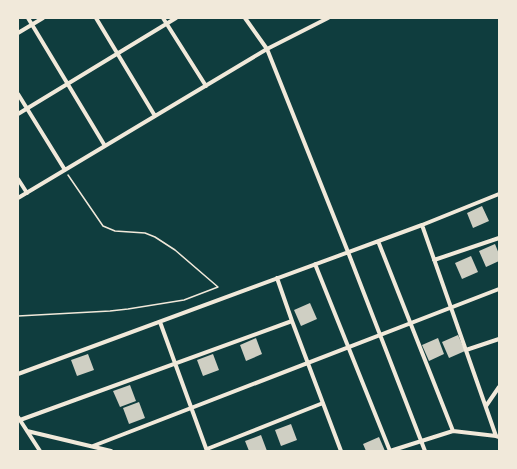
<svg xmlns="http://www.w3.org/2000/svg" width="517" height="469" font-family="'Asap Condensed',sans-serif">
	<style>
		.building { fill: #cfcfc3 }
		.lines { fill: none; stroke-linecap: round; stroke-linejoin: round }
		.path { stroke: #f1e9da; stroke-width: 1.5 }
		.minor { stroke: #f1e9da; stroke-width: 4 }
	</style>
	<rect width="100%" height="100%" fill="#0f3d3e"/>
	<path class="building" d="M482,206l7,15 -16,7 -6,-15z
		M495,244l4,10v7l-13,6 -7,-16z
		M471,256l7,16 -16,7 -7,-16z
		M310,303l7,16 -16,7 -7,-16z
		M458,335l7,16 -16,7 -7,-16z
		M256,338l6,16 -16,7 -6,-16z
		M438,338l6,16 -15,7 -7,-16z
		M88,354l6,16 -17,6 -6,-16z
		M213,354l6,16 -16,6 -6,-16z
		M130,385l6,16 -16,6 -7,-16z
		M139,402l6,16 -16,6 -6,-16z
		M291,424l6,16 -16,6 -6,-16z
		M261,435l6,16h-18l-4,-10z
		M379,437l6,14h-19l-3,-7z"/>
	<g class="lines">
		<path class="path" d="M18,316l92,-5 18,-2 56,-9 34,-13 -43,-37 -20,-13 -10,-4 -30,-2 -12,-5 -35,-51"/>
		<path class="minor" d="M28,18l77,128
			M96,18l59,98
			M163,18l43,68
			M245,18l22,31 81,203 77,199
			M18,33l25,-15
			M18,94l47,76
			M18,114l158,-96
			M18,179l9,14
			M18,198l249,-149 61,-31
			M422,225l74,211
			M378,241l75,190
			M434,260l65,-22
			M315,264l75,187
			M277,278l15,43
			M160,322l47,129
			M466,350l33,-11
			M18,374l404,-149 77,-31
			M486,406l13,-19
			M18,417l22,34
			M20,420l272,-99 49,130
			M27,431l84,20
			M93,446l406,-157
			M207,449l116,-46
			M390,451l63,-20 43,5 3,1"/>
	</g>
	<rect width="517" height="469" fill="none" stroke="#f1e9da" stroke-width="38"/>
</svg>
